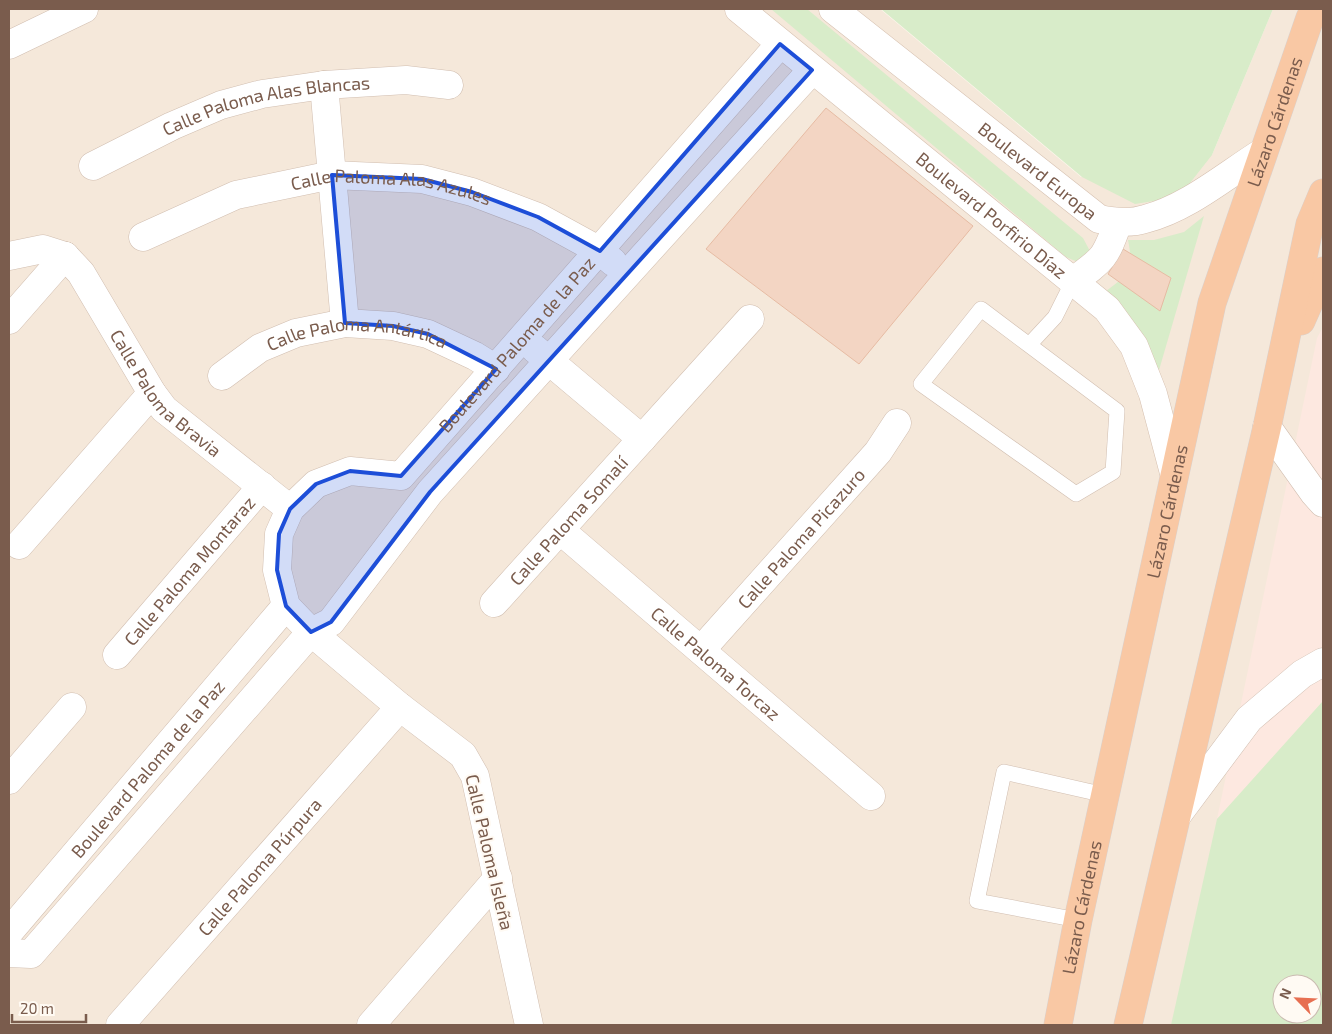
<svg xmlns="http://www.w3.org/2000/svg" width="1332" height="1034" font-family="'Exo 2',sans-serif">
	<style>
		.residential { fill: #f5e8da; fill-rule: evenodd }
		.commercial { fill: #fde8e0 }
		.green { fill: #d8ecc9; fill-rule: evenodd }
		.building { fill: #f3d5c3; stroke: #e6bba3 }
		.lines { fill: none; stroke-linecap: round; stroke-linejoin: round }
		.service-casing { stroke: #d1beb0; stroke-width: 16 }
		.minor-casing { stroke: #d1beb0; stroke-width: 29 }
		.tertiary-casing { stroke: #d1beb0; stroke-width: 29 }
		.secondary-casing { stroke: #d6c0b0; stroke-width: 29 }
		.trunk-casing { stroke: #dad1cd; stroke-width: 29 }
		.service { stroke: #fff; stroke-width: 15 }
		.minor { stroke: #fff; stroke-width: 28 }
		.tertiary { stroke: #fff; stroke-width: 28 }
		.secondary { stroke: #fff; stroke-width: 28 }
		.trunk { stroke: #f9c8a4; stroke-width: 28 }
		.marked { fill: #1d4ed8; fill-opacity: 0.2; stroke: #1d4ed8; stroke-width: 4; stroke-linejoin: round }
		.labels { text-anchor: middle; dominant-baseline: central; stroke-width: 4; stroke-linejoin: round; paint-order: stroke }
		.street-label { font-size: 18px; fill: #7a5c4d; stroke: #fffaf3 }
	</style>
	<rect width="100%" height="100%" fill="#fdf6ec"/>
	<path class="residential" d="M9,9h871l201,168 131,-22 61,-146h50v1016h-1314zM1282,984h30v30h-30z"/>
	<path class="commercial" d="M1323,327v374l-106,118 100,-481z"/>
	<path class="green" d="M771,9h36l276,229 8,15 -11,10 -14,-6z
		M881,9h392l-61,146 -33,42 -44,7 -53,-27z
		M1204,216l-47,161 -51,-86c24,-17 28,-21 22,-51h26l30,-8z
		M1323,701v324h-152l46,-206zM1282,984h30v30h-30z"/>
	<path class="building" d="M826,108l147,118 -114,138 -153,-115z
		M1123,249l48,29 -11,33 -52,-37z"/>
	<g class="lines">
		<g class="service-casing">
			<path id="service" d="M1029,345l88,66 -4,61 -37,22 -155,-110 60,-75 48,36 26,-28 18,-36
				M1078,920l-101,-19 27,-129 101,23"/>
		</g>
		<g class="minor-casing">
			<g id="minor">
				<path d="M324,85l21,238"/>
				<path id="s1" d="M93,166l79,-40 49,-21 41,-11 62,-9 82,-5 43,5"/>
				<path id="s2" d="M143,237l93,-42 96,-20 90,4 50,13 66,25 62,34 13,11"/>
				<path d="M9,256l34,-7 22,7"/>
				<path id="s3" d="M65,256l16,17 71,120 12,16 126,100"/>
				<path d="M9,320l56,-64"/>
				<path d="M535,349l107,90"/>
				<path id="s4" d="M222,376l38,-28 36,-15 49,-10 48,3 35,8 47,22 21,13"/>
				<path d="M1267,427l47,66 9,10"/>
				<path id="s5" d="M560,530l311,266"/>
				<path d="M19,545l133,-152"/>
				<path id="s6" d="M494,603l256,-284"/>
				<path id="s7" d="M701,650l177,-198 19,-29"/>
				<path id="s8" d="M117,655l145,-169"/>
				<path d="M9,780l63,-73"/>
				<path d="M1178,814l71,-95 53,-45 21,-12"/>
				<path id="s9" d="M9,932l277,-326"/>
				<path d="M9,953l22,1 280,-322 20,-10 99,-130 382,-422"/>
				<path id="s10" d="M120,1025l280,-318"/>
				<path d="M371,1025l127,-147"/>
				<path id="s11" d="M529,1025l-54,-249 -12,-21 -63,-48 -89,-75 -25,-26 -9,-36 2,-36 11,-25 26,-25 34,-13 51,5 379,-432"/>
			</g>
		</g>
		<g class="tertiary-casing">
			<path id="tertiary" d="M9,45l75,-36"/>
		</g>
		<g class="secondary-casing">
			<g id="secondary">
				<path id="s12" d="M739,9l368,300 27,37 19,48 21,79"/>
				<path id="s13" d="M833,9l266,210c15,3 31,5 46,0 43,-11 81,-44 118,-67"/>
				<path d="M1073,281c31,-22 32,-23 45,-58"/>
			</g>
		</g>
		<g class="trunk-casing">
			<g id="trunk">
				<path d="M1301,321l22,-50"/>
				<path id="s14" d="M1058,1025l20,-105 134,-617 98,-285 5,-9"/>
				<path d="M1128,1025l139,-598 43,-203 13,-31"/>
			</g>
		</g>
		<use href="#service" class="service"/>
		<use href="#minor" class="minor"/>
		<use href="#tertiary" class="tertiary"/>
		<use href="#secondary" class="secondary"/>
		<use href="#trunk" class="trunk"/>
	</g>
	<path class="marked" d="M780,44l32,26 -382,422 -99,130 -20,10 -25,-26 -9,-36 2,-36 11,-25 26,-25 34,-13 51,5 95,-107 -68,-35 -35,-8 -48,-3 -13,-148 90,4 50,13 66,25 62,34z"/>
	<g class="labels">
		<g class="street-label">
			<text stroke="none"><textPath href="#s1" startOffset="186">Calle Paloma Alas Blancas</textPath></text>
			<text stroke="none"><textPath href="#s14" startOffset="930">Lázaro Cárdenas</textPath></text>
			<text stroke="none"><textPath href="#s13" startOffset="261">Boulevard Europa</textPath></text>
			<text stroke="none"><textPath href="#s2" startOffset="260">Calle Paloma Alas Azules</textPath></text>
			<text stroke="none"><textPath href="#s12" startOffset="326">Boulevard Porfirio Díaz</textPath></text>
			<text stroke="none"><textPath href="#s11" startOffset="910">Boulevard Paloma de la Paz</textPath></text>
			<text stroke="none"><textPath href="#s4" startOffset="148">Calle Paloma Antártica</textPath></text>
			<text stroke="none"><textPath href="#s3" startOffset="172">Calle Paloma Bravia</textPath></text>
			<text stroke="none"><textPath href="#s14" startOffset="525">Lázaro Cárdenas</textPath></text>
			<text stroke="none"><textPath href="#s6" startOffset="111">Calle Paloma Somalí</textPath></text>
			<text stroke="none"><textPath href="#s7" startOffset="150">Calle Paloma Picazuro</textPath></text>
			<text stroke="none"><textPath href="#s8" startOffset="111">Calle Paloma Montaraz</textPath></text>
			<text stroke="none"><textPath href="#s5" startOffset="205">Calle Paloma Torcaz</textPath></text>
			<text stroke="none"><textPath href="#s9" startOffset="214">Boulevard Paloma de la Paz</textPath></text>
			<text transform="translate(490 852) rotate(77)">Calle Paloma Isleña</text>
			<text stroke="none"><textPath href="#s10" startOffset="211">Calle Paloma Púrpura</textPath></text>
			<text stroke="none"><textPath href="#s14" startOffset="120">Lázaro Cárdenas</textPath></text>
		</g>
	</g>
	<rect width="1332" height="1034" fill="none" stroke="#7a5c4d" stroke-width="20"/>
	<g transform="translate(1297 999) rotate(294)"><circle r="24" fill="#fffaf3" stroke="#cabbb1"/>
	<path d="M0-4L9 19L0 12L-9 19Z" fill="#e76f51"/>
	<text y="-8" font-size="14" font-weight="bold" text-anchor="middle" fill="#7a5c4d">N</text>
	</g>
	<path d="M12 1014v8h74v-8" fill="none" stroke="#7a5c4d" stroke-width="2.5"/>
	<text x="20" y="1014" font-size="15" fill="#7a5c4d" stroke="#fffaf3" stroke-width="4" paint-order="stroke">20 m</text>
</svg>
